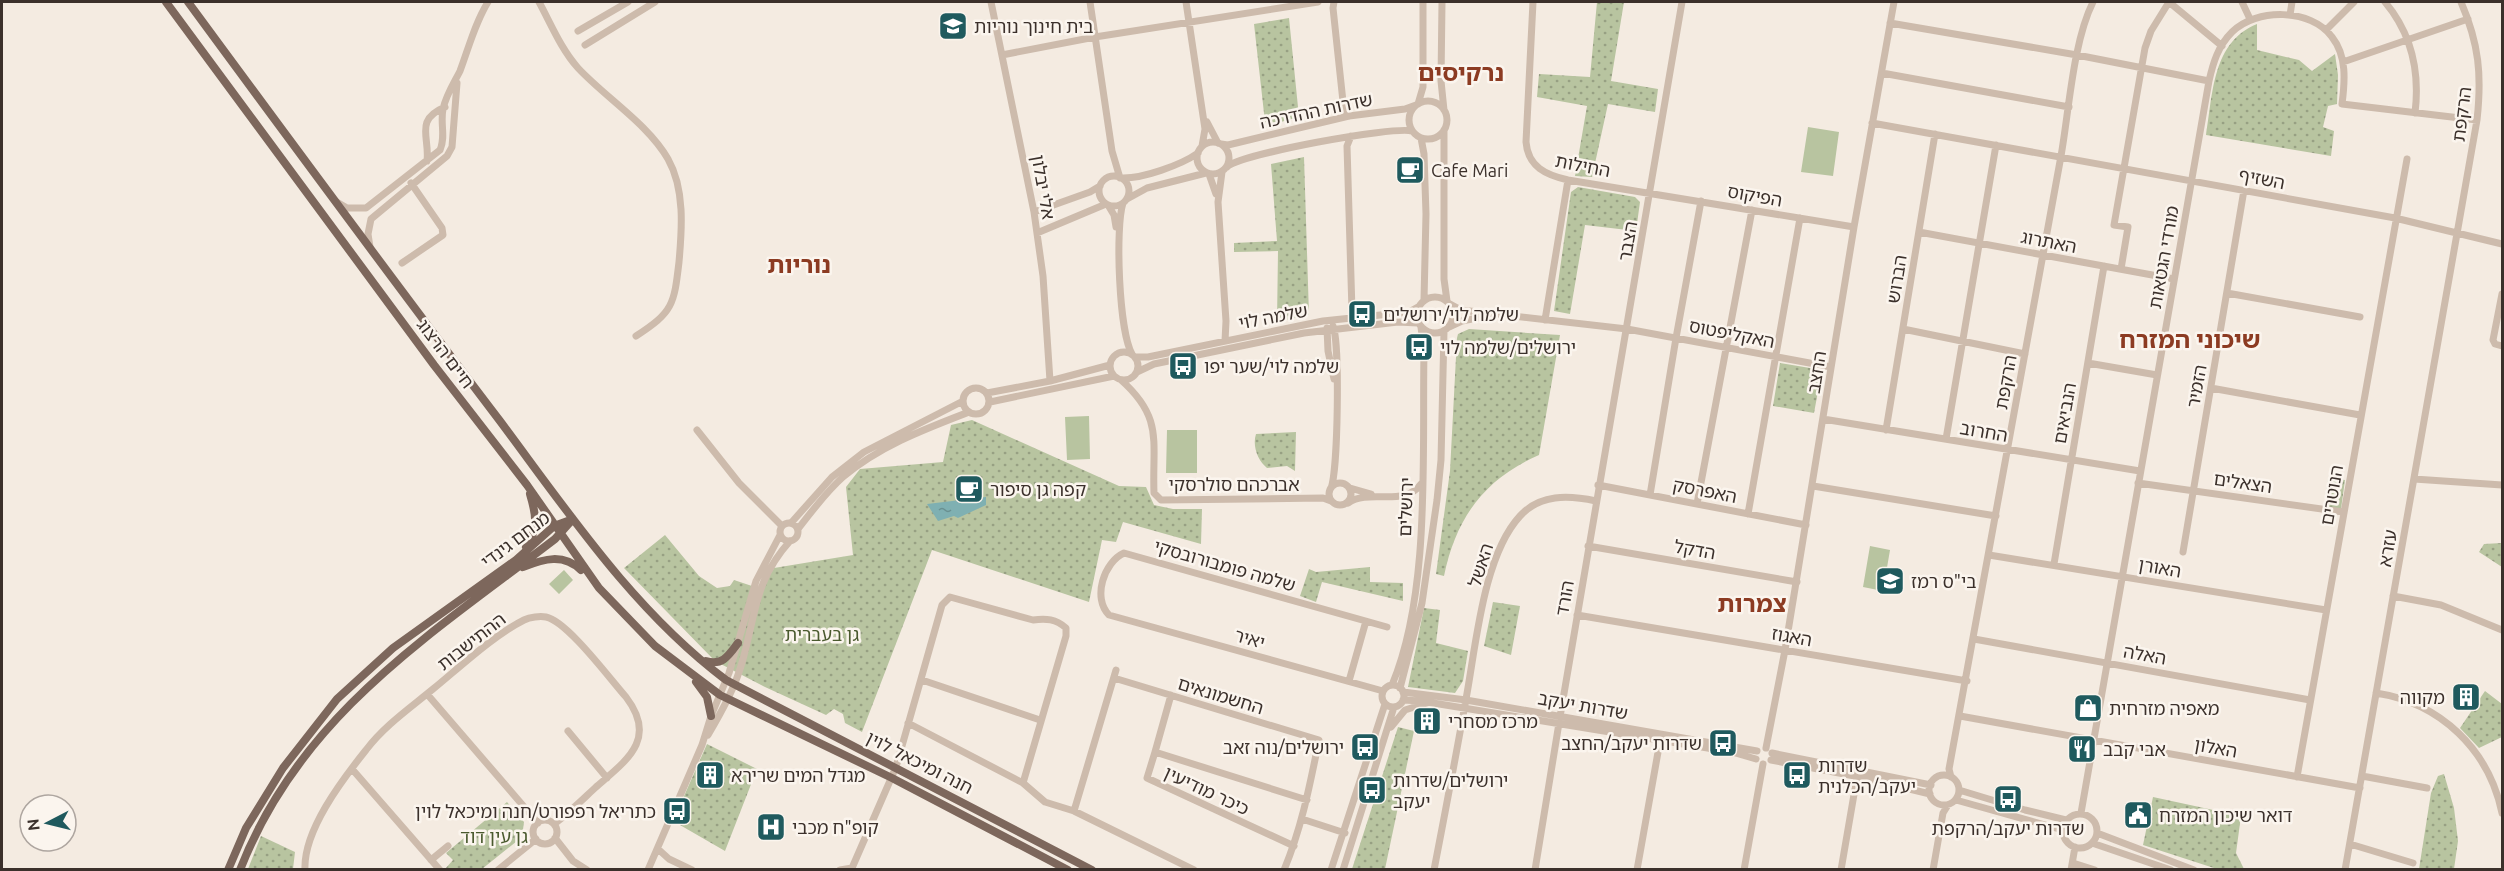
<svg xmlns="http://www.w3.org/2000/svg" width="2504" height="871" font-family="Ubuntu,'Noto Sans Hebrew',sans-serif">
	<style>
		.grass { fill: url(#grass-dots) }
		.garden { fill: #b8c4a0 }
		.water { fill: url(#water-ripples) }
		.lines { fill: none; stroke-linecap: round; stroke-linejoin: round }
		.minor { stroke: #cdbbac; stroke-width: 7 }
		.major { stroke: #7d675c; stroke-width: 8 }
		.labels { text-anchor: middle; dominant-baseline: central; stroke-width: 5; stroke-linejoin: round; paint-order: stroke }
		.poi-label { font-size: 18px; fill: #3b302b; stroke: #fbf5ee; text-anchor: start }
		.street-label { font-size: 18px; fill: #3b302b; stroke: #fbf5ee }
		.park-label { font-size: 18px; fill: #4a5a2e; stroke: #fbf5ee }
		.district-label { font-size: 24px; font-weight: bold; fill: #8c3b22; stroke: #fbf5ee }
	</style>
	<defs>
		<pattern id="grass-dots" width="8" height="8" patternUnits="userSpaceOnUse" patternTransform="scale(1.5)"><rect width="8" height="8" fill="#b8c4a0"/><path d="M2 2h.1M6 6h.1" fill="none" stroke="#97a083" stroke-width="1.8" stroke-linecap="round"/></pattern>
		<pattern id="water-ripples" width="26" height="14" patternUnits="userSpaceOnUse" patternTransform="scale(1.5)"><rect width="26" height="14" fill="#7fb0b2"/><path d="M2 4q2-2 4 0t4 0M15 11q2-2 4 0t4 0" fill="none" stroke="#699091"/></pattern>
	</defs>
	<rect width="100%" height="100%" fill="#f4ebe1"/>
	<path class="grass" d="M1597,2h27l-13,79 47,8 -3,23 -47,-8 -16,73 -17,-1 12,-70 -50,-9 2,-23 51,3z
		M1289,18l10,99 -29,8 -5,-3 -11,-98z
		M2257,24v26l42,10 13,11 23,-17 3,21 -1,29 -9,2 -5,21 11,4 -3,25 -125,-21c7,-41 6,-93 51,-111z
		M1304,157l5,158 -32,7 1,-71 -44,1v-9l43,-2 -6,-77z
		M1578,187l57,10 5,5 -4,29 -51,-6 -15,89 -16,-3 17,-119z
		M1469,329l91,6 -21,120c-55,24 -83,63 -95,121l-8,-2 14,-103 7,-133 1,-4z
		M1780,363l42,7 -8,43 -41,-7z
		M972,420l147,66 27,1 8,18 19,4h29l-1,35 -78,-22 -7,20 -14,-2 -13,62 -157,-52 -70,182 -17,-9 -2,-9 -9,-5 -8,6 -61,-28 -50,-26 -91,-93 41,-33 34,41 18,12 13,-2 4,-6 27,9 13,-21 79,-13 -7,-68 14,-18 83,-7 8,-37z
		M1296,432l-1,39 -8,-5 -20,2c-9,-7 -15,-22 -11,-34z
		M2328,478l17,2 -4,29 -17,-2z
		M2502,543v24l-23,-15 5,-8z
		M1370,567v15l33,1v18l-81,-19 -6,20 -16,-6 9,-27 7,3z
		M1493,602l27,4 -9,49 -27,-9z
		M1424,608l16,2 -4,33 32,8 -5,30 -8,12 -47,-6z
		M2485,691l17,13v33l-23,11 -19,-20z
		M1398,727l16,4 -29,138h-33z
		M707,744l50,25 -32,82 -52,-30z
		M2444,774l10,34 4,33 -4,28h-35l12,-76 7,-17z
		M2153,797l88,19 -5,37 8,16h-27l-74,-24z
		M507,802l17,20 -2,15 -40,32h-37l8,-9 -7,-7z
		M261,836l34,16 -2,17h-45z"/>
	<path class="garden" d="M1808,127l31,5 -6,44 -32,-4z
		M1089,416l1,43 -23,1 -2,-43z
		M1167,430h30v43h-31z
		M1870,546l20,4 -7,41 -20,-4z
		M564,570l9,10 -14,14 -10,-10z"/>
	<path class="water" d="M986,497v8l-28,13 -4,-2 -16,5 -11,-17z"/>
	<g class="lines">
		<path class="minor" d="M539,2c12,22 22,47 39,66 28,30 70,56 90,91 17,30 14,70 11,103 -5,43 -6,50 -43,74
			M991,2l43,210 9,64 7,105
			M1090,2l22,149 8,27
			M1186,2l19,127 -3,17
			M1334,2l-1,6 11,103 5,5
			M1442,2l-1,79 3,29
			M1533,2l-7,140c2,25 20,33 42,38l286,47
			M2169,2l53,44
			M2242,2l8,17
			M2385,2c26,31 35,70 30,111
			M2290,15l2,-13
			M1890,23l187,32 132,26
			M2326,30l28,-28
			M578,31l50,-29
			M585,45l70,-43
			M1002,55l93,-18 223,-35
			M2343,62l125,-43
			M1882,73l187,34
			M1409 120a19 19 0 1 1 38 0a19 19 0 1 1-38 0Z
			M1418,104l5,-17v-85
			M1207,122l11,21
			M1872,123l523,95 107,26
			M1444,130v149l3,22
			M1351,136l-4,10 5,165 4,7
			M1421,138l3,16 2,60 -2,86
			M1197 158a16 16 0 1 1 32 0a16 16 0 1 1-32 0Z
			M1221,144l7,1 121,-29 56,-7 11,-4
			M427,161c3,-24 -13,-41 18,-54
			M1227,167c13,-13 165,-41 185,-36
			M1222,172l-4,30 8,119 -1,20
			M1209,174l7,20
			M1099 191a15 15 0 1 1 30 0a15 15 0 1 1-30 0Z
			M1121,178c21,1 60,-13 77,-25
			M1127,199l20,-11 59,-15
			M335,201l12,7h19l74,-58c6,-14 0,-26 3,-41 3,-14 11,-26 17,-38 9,-24 15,-48 28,-69
			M1123,203c-8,25 -4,129 9,151
			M1108,205l6,10 2,12
			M1034,212l56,-20 10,-6
			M1919,232l255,47
			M1037,233l69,-29
			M370,247l-2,-13 3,-15 76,-63 5,-9 5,-64
			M402,263l41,-28 -1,-7 -31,-45
			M2121,269l7,-42 -14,-2 31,-177 6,-17 18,-29
			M2227,293l133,24
			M2502,294l-9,46 2,4 7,2
			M1417 315a18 18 0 1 1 36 0a18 18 0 1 1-36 0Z
			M1450,304l11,6 166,19 204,38
			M1545,320l23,-140
			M1449,327l13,-6 25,-5
			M1327,328l1,23 6,28
			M1903,329l122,25
			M1110 366a14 14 0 1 1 28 0a14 14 0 1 1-28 0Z
			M1135,357h13l175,-36 86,-9 9,-5
			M2088,363l69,12
			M1137,372l17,-8 150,-31 94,-11 20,1
			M1121,380c43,38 31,62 33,113l7,7 162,-2 8,3
			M963 401a13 13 0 1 1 26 0a13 13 0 1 1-26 0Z
			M2211,388l149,27
			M987,393l63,-12 60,-16
			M990,402l124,-26
			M1823,419l317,52
			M697,430l42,53 43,43
			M1886,430l49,-296
			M1946,439l50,-294
			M2414,479l88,6
			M1329 494a11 11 0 1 1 22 0a11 11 0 1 1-22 0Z
			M2138,483l205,29
			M1598,485l208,40
			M1813,486l183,30
			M1331,488c7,-17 9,-145 2,-162
			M1350,488l21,6
			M1650,495l26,-157 25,-137
			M1348,503c22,-15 56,5 73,-19
			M1697,504l55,-294
			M1748,514l52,-296
			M780 532a9 9 0 1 1 18 0a9 9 0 1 1-18 0Z
			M791,523l41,-46 32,-25 99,-51
			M798,529c14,-18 28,-37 45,-52 36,-31 82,-48 126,-65
			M1588,546l209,36
			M2183,552l61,-362
			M1989,555l337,55
			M2054,564l50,-298
			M2393,596l48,9 61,25
			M1577,615l390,66
			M1974,639l336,61
			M1114,678l205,62c-9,44 -17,87 -35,130
			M922,680l118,40
			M1349,681l17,-60
			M1382 696a11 11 0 1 1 22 0a11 11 0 1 1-22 0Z
			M1392,685c39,-92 30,-234 32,-334l-3,-24
			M1400,688l22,-85 15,-103 4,-40 3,-129
			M1383,691l-274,-76c-17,-17 -5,-53 15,-62l263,74
			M1403,692l63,8 291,51
			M2376,693c65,10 113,57 126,120
			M427,694l111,129
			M1403,700l18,1 311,51 24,7
			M1960,716l400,72
			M1560,717l122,-715
			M908,723l115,60 22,19 29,9 120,59
			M1391,727l14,-17 22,-7
			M568,731l39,47
			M708,735c14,-24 28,-49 35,-76 13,-47 12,-79 47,-118
			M1766,748l19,-98 69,-423 40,-225
			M1155,752l16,-57
			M1772,753l159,32
			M1771,760l89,17 70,17
			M352,769l88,101
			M1929 790a15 15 0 1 1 30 0a15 15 0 1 1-30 0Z
			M2362,776l65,12
			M1951,777l-2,-8 112,-613c8,-45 12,-114 32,-154
			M2297,777l110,-618
			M1959,790l66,20 41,10
			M1956,800l107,30
			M1074,811l42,-141
			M2081,813l128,-732c4,-18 9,-35 23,-49 24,-24 79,-24 100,5 15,19 13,44 10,67l135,16
			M2063 831a17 17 0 1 1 34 0a17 17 0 1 1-34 0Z
			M1302,819l43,14
			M533 832a12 12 0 1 1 24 0a12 12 0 1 1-24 0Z
			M2097,833l97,37
			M555,838l18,23 14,9
			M2092,843l79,27
			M2350,844l63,19
			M1294,846l-147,-68 8,-26 152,48
			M658,849l11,10 23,11
			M431,860l17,-14
			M2073,863l22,7
			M852,868l44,-101 46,-162 8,-8 83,23c13,-2 23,-1 33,8v8l-43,147
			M305,870c-2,-39 37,-90 61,-120 18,-24 44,-42 67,-61 27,-22 61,-54 91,-69 6,-3 16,-4 22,-3 21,4 64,62 80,80 32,42 1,63 -30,90 -13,12 -27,26 -42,37
			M498,870l38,-31
			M648,870l54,-125 9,-29 18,-43 27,-92 24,-46
			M840,870l12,-2
			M1331,870l54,-166
			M1343,870l51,-163
			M1434,870c11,-57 22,-114 32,-171 10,-53 17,-143 54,-183 20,-22 48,-21 76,-15
			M1535,870l24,-147
			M1637,870l23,-129
			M1744,870l19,-106
			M1841,870l16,-93
			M1933,870l10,-57 5,-8
			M2071,870l4,-23
			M2345,870l132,-750c5,-45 2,-76 -16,-118"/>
		<path class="major" d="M166,2l268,363 93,120 72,103 56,58 65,49 172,83 176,92
			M188,2c103,140 206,280 312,419 68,91 134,190 226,259l366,190
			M526,547c13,-18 10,-33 4,-53
			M523,567c21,-8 40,-14 58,3
			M706,661c17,5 23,-6 32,-18
			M696,682l11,15 4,19
			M228,870l18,-42 37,-60 54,-69 56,-51 123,-88 38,-34 19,-7
			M240,870c60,-155 190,-235 315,-331l17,-19"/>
	</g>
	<defs>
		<g id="school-square" transform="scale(1.5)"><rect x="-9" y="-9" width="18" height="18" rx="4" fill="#1f5a5e" stroke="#fbf5ee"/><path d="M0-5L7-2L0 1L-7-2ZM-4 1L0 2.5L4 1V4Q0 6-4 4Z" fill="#fff"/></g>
		<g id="cafe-square" transform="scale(1.5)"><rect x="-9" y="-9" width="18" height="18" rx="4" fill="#1f5a5e" stroke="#fbf5ee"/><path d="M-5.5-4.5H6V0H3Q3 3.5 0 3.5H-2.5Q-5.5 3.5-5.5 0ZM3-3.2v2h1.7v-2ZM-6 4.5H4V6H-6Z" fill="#fff"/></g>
		<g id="bus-square" transform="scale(1.5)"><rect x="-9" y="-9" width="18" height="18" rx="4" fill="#1f5a5e" stroke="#fbf5ee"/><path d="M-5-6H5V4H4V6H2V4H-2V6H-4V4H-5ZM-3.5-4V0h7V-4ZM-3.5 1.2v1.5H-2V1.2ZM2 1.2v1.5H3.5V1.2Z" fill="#fff"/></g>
		<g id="building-square" transform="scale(1.5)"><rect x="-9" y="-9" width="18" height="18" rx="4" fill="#1f5a5e" stroke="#fbf5ee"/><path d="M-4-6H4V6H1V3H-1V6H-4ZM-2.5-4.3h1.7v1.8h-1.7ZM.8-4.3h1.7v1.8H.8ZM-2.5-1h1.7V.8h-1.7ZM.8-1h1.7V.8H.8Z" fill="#fff"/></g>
		<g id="shop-square" transform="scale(1.5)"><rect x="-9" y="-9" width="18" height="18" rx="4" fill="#1f5a5e" stroke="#fbf5ee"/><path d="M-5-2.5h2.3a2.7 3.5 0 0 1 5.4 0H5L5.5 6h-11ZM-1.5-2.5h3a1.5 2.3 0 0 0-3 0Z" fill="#fff"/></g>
		<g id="restaurant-square" transform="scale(1.5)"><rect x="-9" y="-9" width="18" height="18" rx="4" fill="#1f5a5e" stroke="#fbf5ee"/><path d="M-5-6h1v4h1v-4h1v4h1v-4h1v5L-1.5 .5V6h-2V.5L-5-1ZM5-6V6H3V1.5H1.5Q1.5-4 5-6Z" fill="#fff"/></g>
		<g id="civic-square" transform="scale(1.5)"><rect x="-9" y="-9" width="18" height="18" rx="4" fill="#1f5a5e" stroke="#fbf5ee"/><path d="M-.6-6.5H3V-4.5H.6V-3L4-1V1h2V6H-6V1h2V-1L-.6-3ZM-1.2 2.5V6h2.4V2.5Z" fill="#fff"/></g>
		<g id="hospital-square" transform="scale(1.5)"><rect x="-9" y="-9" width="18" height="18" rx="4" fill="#1f5a5e" stroke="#fbf5ee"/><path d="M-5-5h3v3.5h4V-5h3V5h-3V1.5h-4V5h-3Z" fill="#fff"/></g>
	</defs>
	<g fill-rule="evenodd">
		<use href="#school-square" x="953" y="26"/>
		<use href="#cafe-square" x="1410" y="170"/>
		<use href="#bus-square" x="1362" y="314"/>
		<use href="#bus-square" x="1419" y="347"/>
		<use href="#bus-square" x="1183" y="366"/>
		<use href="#cafe-square" x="969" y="489"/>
		<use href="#school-square" x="1890" y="581"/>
		<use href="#building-square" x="2466" y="697"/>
		<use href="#shop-square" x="2088" y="708"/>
		<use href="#building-square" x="1427" y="721"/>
		<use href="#bus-square" x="1723" y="743"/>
		<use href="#bus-square" x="1365" y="747"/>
		<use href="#restaurant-square" x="2082" y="749"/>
		<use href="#building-square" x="710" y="775"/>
		<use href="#bus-square" x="1797" y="775"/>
		<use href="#bus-square" x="1372" y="790"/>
		<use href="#bus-square" x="2008" y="799"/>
		<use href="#bus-square" x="677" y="811"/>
		<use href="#civic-square" x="2138" y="815"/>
		<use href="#hospital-square" x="771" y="827"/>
	</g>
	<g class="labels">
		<g class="poi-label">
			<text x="974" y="26">בית חינוך נוריות</text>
			<text x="1431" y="170">Cafe Mari</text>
			<text x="1383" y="314">שלמה לוי/ירושלים</text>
			<text x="1440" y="347">ירושלים/שלמה לוי</text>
			<text x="1204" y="366">שלמה לוי/שער יפו</text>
			<text x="990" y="489">קפה גן סיפור</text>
			<text x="1911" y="581">בי"ס רמז</text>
			<text x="2445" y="697" text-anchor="end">מקווה</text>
			<text x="2109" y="708">מאפיה מזרחית</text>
			<text x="1448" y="721">מרכז מסחרי</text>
			<text x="1702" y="743" text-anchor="end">שדרות יעקב/החצב</text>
			<text x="1344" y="747" text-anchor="end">ירושלים/נוה זאב</text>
			<text x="2103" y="749">אבי קבב</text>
			<text x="1818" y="765">שדרות<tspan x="1818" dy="21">יעקב/הכלנית</tspan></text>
			<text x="731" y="775">מגדל המים שרירא</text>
			<text x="1393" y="780">ירושלים/שדרות<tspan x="1393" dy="21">יעקב</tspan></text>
			<text x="656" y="811" text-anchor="end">כתריאל רפפורט/חנה ומיכאל לוין</text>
			<text x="2159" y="815">דואר שיכון המזרח</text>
			<text x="792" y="827">קופ"ח מכבי</text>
			<text x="2008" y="828" text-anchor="middle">שדרות יעקב/הרקפת</text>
		</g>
		<g class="street-label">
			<text transform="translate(1316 110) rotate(-12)">שדרות ההדרכה</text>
			<text transform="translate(2461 114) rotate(-83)">הרקפת</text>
			<text transform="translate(1583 165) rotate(11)">החילות</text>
			<text transform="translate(2262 178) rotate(11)">השזיף</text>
			<text transform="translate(1044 187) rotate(80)">אלי יבלון</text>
			<text transform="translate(1755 195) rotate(10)">הפיקוס</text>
			<text transform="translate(1627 241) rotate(-80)">הצבר</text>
			<text transform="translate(2049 241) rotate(11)">האתרוג</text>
			<text transform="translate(2163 257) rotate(-80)">מורדי הגטאות</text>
			<text transform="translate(1896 279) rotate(-81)">הברוש</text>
			<text transform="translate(1273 316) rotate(-11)">שלמה לוי</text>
			<text transform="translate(1732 333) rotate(11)">האקליפטוס</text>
			<text transform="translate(446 353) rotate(53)">חיים הרצוג</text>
			<text transform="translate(1816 372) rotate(-81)">החצב</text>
			<text transform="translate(2005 382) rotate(-80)">הרקפת</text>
			<text transform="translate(2196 386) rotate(-80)">הזמיר</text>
			<text transform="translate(2064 413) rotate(-80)">הנביאים</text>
			<text transform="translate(1984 431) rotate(10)">החרוב</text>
			<text transform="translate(2243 482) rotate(8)">הצאלים</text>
			<text x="1234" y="484">אברכהם סולרסקי</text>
			<text transform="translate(1705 490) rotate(11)">האפרסק</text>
			<text transform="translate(2331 495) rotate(-80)">הנוטרים</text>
			<text transform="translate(1405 507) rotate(-88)">ירושלים</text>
			<text transform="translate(515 539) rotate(-37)">מנחם גינדי</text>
			<text transform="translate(2387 548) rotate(-80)">עזרא</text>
			<text transform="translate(1695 549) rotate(10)">הדקל</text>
			<text transform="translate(1225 565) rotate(16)">שלמה פומבורובסקי</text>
			<text transform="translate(1480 565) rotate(-72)">האשל</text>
			<text transform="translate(2160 567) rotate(10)">האורן</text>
			<text transform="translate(1564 598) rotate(-80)">הורד</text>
			<text transform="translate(1792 636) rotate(10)">האגוז</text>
			<text transform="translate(1250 638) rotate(16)">יאיר</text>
			<text transform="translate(471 641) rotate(-38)">ההתישבות</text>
			<text transform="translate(2145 654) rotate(10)">האלה</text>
			<text transform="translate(1221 695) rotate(17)">החשמונאים</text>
			<text transform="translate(1583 705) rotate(10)">שדרות יעקב</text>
			<text transform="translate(2216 747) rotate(10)">האלון</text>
			<text transform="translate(920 762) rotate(27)">חנה ומיכאל לוין</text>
			<text transform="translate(1207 790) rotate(25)">כיכר מודיעין</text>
		</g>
		<g class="park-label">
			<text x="822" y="634">גן בעברית</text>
			<text x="494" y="836">גן עין דוד</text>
		</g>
		<g class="district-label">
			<text x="1461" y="72">נרקיסים</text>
			<text x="799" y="264">נוריות</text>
			<text x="2190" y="339">שיכוני המזרח</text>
			<text x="1752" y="603">צמרות</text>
		</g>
	</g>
	<rect width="2504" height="871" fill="none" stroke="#3b302b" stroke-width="6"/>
	<g transform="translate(48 823) rotate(263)"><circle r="28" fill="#fbf5ee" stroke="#aea6a0" stroke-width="1.5"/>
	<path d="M0-4.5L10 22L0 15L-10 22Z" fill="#1f5a5e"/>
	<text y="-9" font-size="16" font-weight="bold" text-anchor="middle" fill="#3b302b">N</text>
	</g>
</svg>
